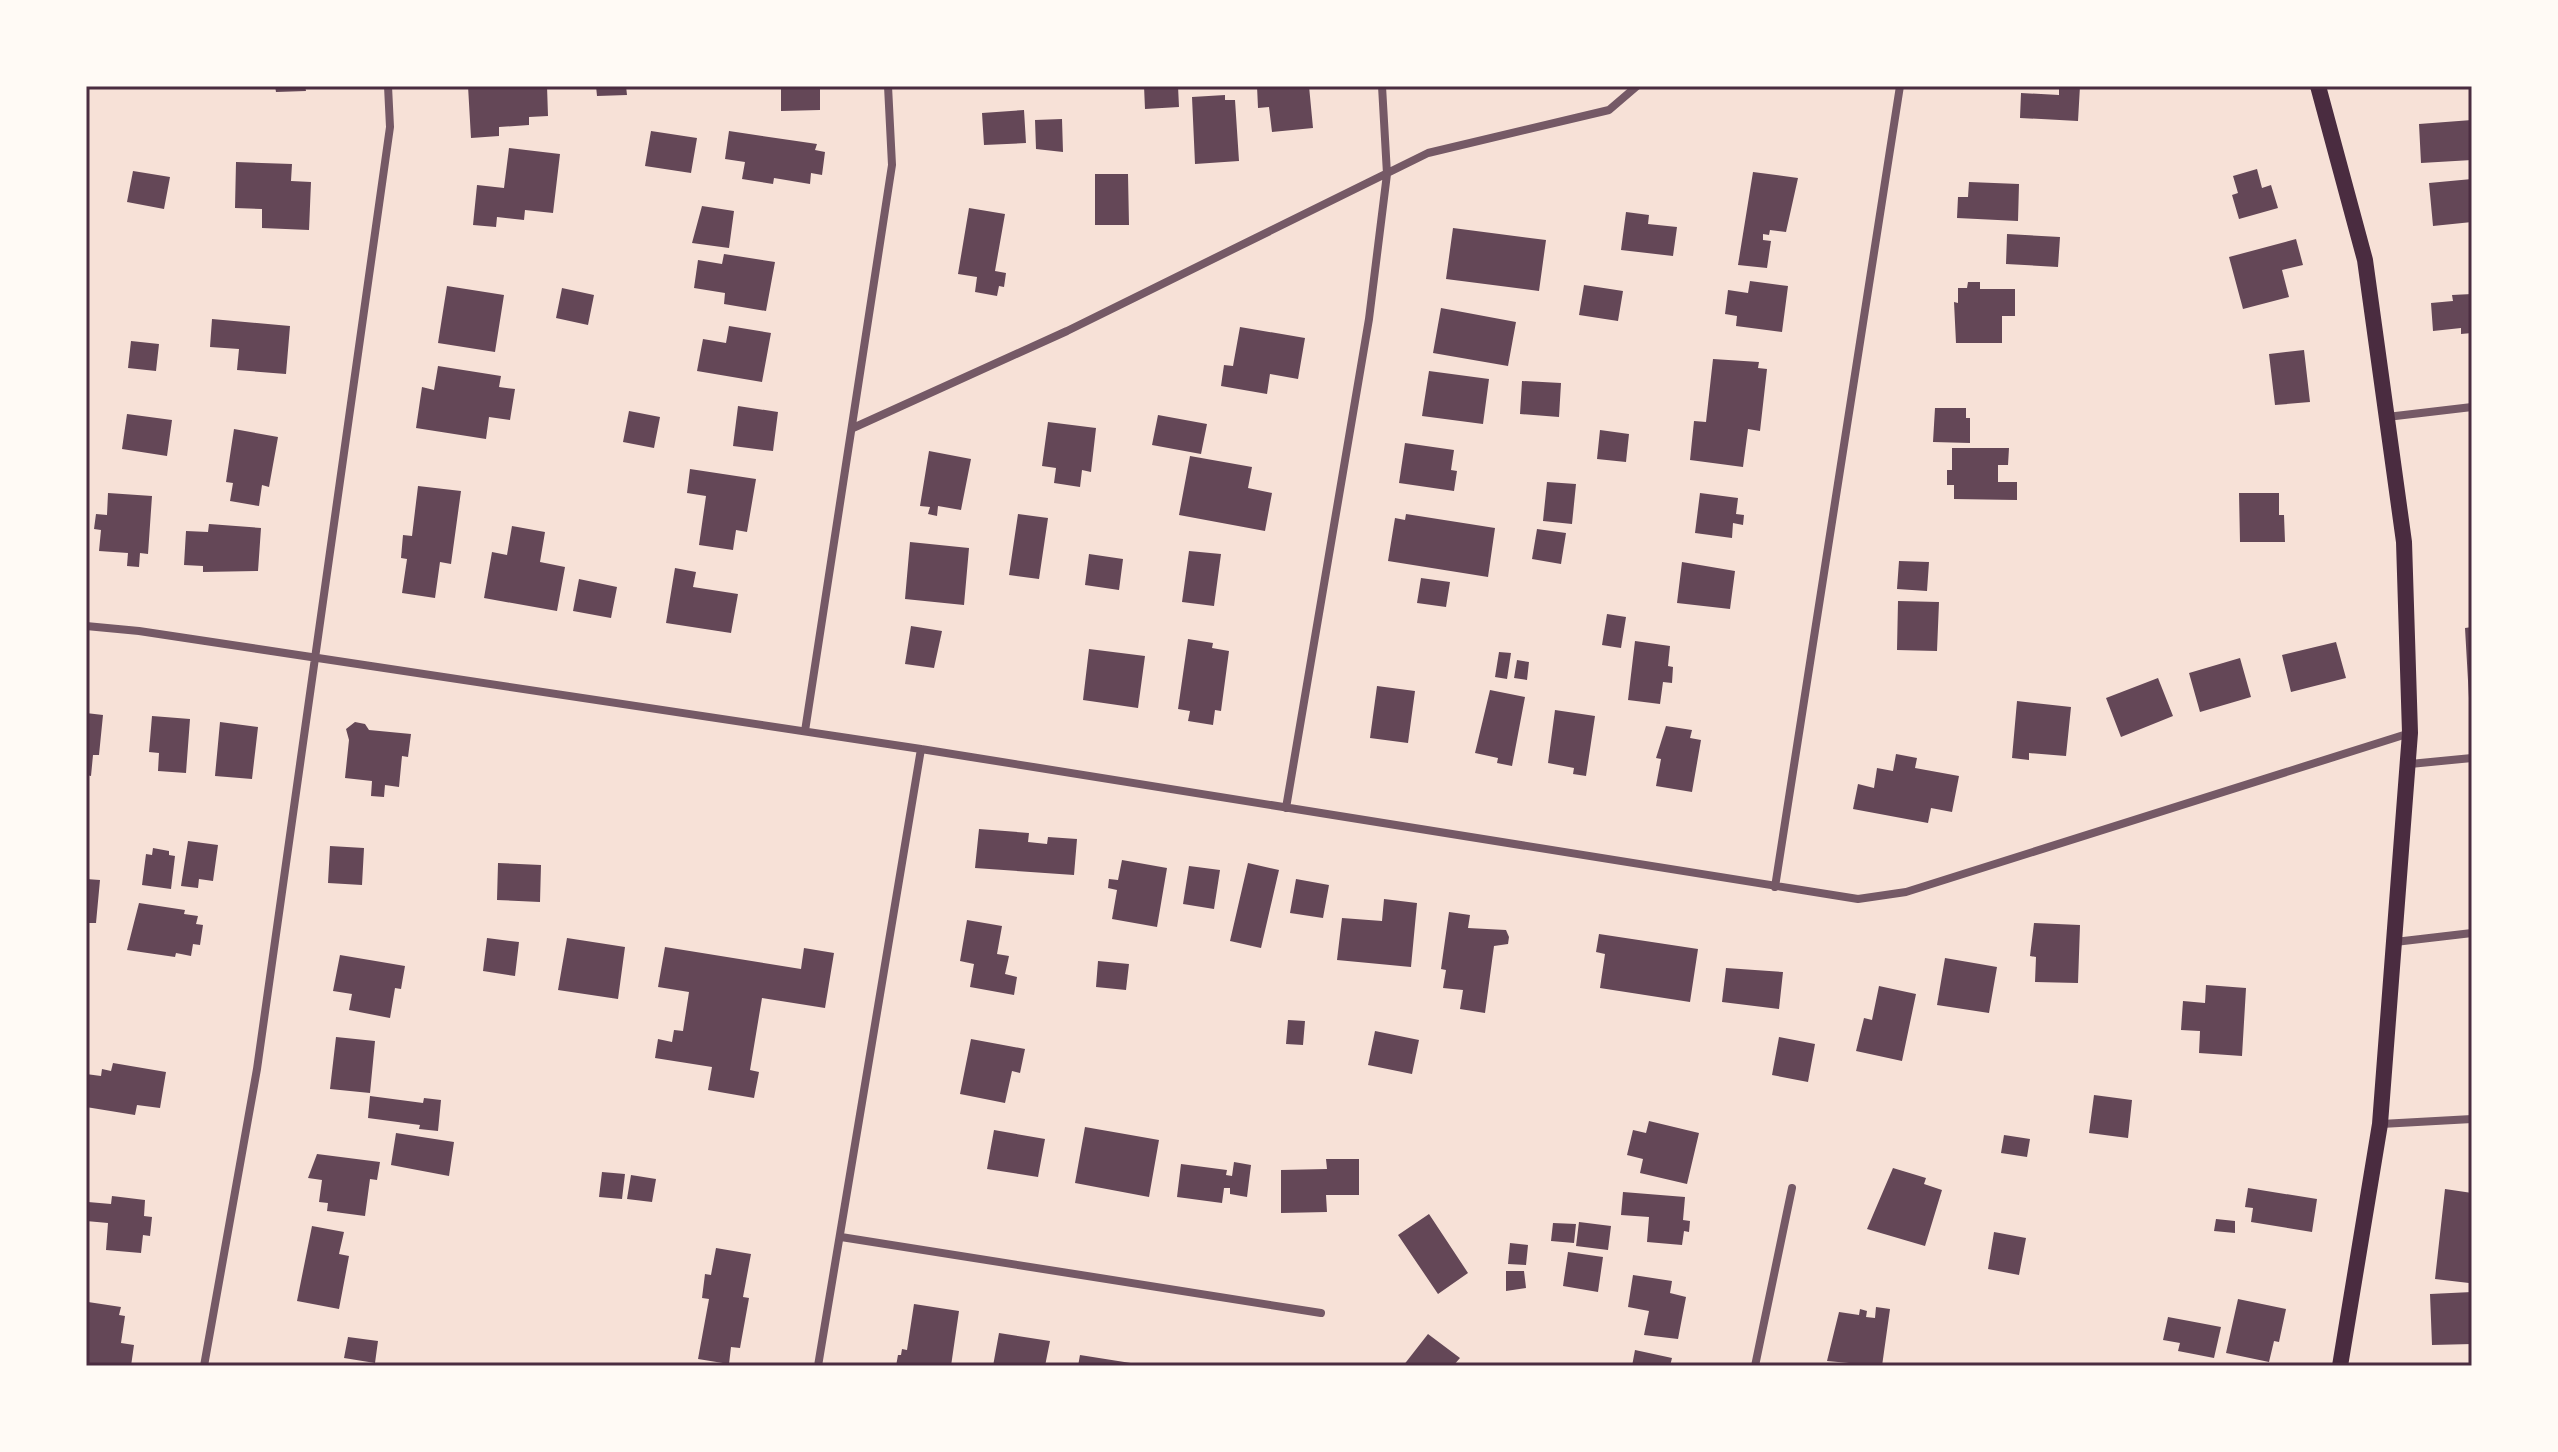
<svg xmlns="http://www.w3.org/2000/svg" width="2558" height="1452" font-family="'Sofia Sans Condensed',sans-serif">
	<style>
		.building { fill: #644757 }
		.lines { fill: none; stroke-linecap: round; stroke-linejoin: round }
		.minor { stroke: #755966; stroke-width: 8 }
		.secondary { stroke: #4a2c40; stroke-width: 16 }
		.neatline { fill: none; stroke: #4a2c40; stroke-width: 3 }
	</style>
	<rect width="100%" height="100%" fill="#f7e1d7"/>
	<path class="building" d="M275,86h30l1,5 -30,1z
		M468,86h79l1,30 -19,1v8l-30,2v9l-28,2z
		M596,86h30l1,9 -30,1z
		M781,86h39v24l-39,1z
		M1144,86h34l1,21 -34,2z
		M1257,86h52l4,42 -41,4 -3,-25 -11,1z
		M2059,86h21l-2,35 -58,-3 1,-25 38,2z
		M1225,95v5h10l4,61 -44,3 -3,-67z
		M1024,110l2,33 -42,2 -2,-32z
		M1062,119l1,33 -27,-3 -1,-29z
		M2472,120v40l-51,3 -2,-39z
		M651,131l46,7 -6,35 -46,-7z
		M729,131l88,13 -2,6 10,2 -3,23 -11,-2 -1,11 -36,-6 -1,6 -31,-5 3,-17 -20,-3z
		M509,148l51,6 -7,59 -28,-3 -1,10 -27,-3 -1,10 -23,-2 4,-40 27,3z
		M236,162l56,2 -1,17 20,1 -2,48 -47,-2v-19l-27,-1z
		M2257,169l5,19 9,-3 7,23 -39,11 -7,-24 6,-2 -5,-17z
		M133,171l37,6 -6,32 -37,-7z
		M1753,172l45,6 -12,54 -16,-2 -1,5 -6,-1v6l8,1 -4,27 -29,-3z
		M1095,174h33l1,51h-34z
		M2472,179v43l-39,4 -4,-43z
		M1969,182l50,2 -1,37 -61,-3 1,-21h10z
		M702,206l32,5 -5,37 -37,-5z
		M969,208l36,6 -10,57 11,2 -2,14 -5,-1 -2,10 -22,-4 2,-15 -19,-3z
		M1626,212l23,3 -1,9 29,3 -4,29 -52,-6z
		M1453,228l93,12 -7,51 -93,-12z
		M2007,234l53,3 -2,30 -52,-3z
		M2296,239l7,26 -21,5 7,27 -46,12 -14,-52z
		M724,254l51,8 -9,49 -42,-7 1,-11 -31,-5 4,-28 24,4z
		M1750,281l38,5 -6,46 -46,-6 1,-10 -12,-2 3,-24 20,3z
		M1968,282h12v7h35v27h-13v27h-46l-2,-41 4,1v-15h9z
		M1584,285l39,6 -5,30 -39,-6z
		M447,286l57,9 -9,57 -57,-9z
		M562,288l32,7 -6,30 -32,-7z
		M2472,294v39l-11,1v-6l-28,3 -2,-28 22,-2 -1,-6z
		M1441,308l75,14 -8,44 -75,-13z
		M212,319l78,7 -4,48 -49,-4 2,-21 -29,-2z
		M729,326l42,7 -9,49 -65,-11 6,-32 23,4z
		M1240,327l65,11 -7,41 -28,-5 -3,20 -46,-8 3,-21 9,1z
		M131,341l28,3 -3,27 -28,-3z
		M2304,350l6,52 -35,3 -6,-51z
		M1713,359l46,3 -1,6 9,1 -7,62 -12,-2 -5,38 -53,-7 4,-39 12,1z
		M438,366l63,10 -2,11 16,2 -5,31 -21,-3 -3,22 -70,-11 6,-41 12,3z
		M1429,371l60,8 -6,45 -61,-8z
		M1522,381l39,2 -2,34 -39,-3z
		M738,406l40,6 -5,39 -40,-5z
		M1935,408h31v10h4v25l-37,-1z
		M629,411l31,6 -6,31 -31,-6z
		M127,414l45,6 -5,36 -45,-7z
		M1158,415l49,9 -6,30 -49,-9z
		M1048,422l48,6 -5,44 -9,-2 -2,17 -26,-4 2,-15 -14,-2z
		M234,429l44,8 -9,50 -7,-2 -3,21 -29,-5 3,-18 -7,-1z
		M1600,430l29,4 -3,28 -29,-3z
		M1405,443l49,7 -3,20 6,1 -3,20 -55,-8z
		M1952,448h57l-1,17h-10v17h19v18l-63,-1v-14h-7v-15h5z
		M929,451l42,8 -10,51 -23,-4 -1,10 -9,-2 2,-7 -10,-1z
		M1190,456l62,11 -4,21 24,5 -7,38 -86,-16z
		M690,469l66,10 -9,53 -11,-2 -3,20 -34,-5 7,-49 -19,-3z
		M1547,482l29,2 -4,40 -29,-3z
		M418,486l43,5 -10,73 -11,-2 -5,36 -33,-5 5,-34 -6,-1 2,-23 9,1z
		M108,493l44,3 -4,58 -8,-1 -1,14 -12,-1 1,-13 -29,-2 2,-21 -7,-1 2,-15 11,1z
		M1700,493l38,5 -2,16 8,1 -1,10 -10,-2 -1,15 -37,-5z
		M2239,493h40v22h5l1,27h-45z
		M1018,514l30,4 -9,61 -30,-4z
		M1406,514l89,14 -7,49 -100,-16 7,-43 10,2z
		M209,524l52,4 -3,43 -55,1v-6l-19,-1 2,-34 22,1z
		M512,526l33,6 -5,30 25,5 -8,44 -73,-13 8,-46 15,3z
		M1537,529l29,4 -5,31 -29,-5z
		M910,542l59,6 -5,57 -59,-6z
		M1189,551l32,3 -7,52 -32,-4z
		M1089,554l34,5 -4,31 -34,-5z
		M1899,561l30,1 -2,29 -30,-2z
		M1682,562l53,9 -5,38 -53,-6z
		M675,568l21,4 -3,15 45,7 -7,39 -65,-10z
		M1421,578l29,4 -4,25 -29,-4z
		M579,579l38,8 -6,31 -38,-7z
		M1898,601l41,1 -2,49 -40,-1z
		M1607,614l19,3 -5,31 -19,-3z
		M911,626l31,5 -8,37 -29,-4z
		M2472,627v71h-3l-4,-70z
		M1188,639l25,4 -1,5 17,3 -8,60 -6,-1 -2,15 -25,-4 2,-10 -12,-2z
		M1635,641l35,5 -2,20 5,1 -1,16 -9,-1 -3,22 -32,-4z
		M2336,642l10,36 -55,14 -9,-37z
		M1089,649l56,7 -7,52 -55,-8z
		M1499,652l12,1 -4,26 -12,-2z
		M2240,658l11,39 -51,15 -11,-39z
		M1517,660l12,2 -2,18 -13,-2z
		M2158,678l15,38 -52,21 -15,-39z
		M1377,686l38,5 -7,52 -38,-5z
		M1490,690l35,7 -13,69 -15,-3 1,-5 -23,-5z
		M2017,701l54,6 -5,49 -37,-3v7l-17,-2z
		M1555,710l40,6 -9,60 -13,-2 1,-6 -26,-5z
		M86,713l17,2 -4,40h-6l-2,21 -5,-1z
		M152,716l38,3 -4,54 -28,-2 1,-18 -10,-1z
		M220,722l38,5 -6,52 -37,-3z
		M355,722l10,2 4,6 42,4 -3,23 -6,-1 -3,31 -14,-2 -1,12 -13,-1 1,-15 -27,-3 4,-38 -3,-11z
		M1666,726l26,4 -2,8 11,2 -9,52 -36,-6 5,-27 -5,-1z
		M1896,754l21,4 -2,10 44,8 -7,36 -21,-4 -3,15 -75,-14 5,-25 16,4 3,-20 16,3z
		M979,829l50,4 -1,9 19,2 1,-7 29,2 -3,36 -99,-7z
		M188,841l30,4 -5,36 -14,-2 -1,9 -17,-2z
		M330,846l34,2 -2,37 -34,-2z
		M153,848l16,3v4l6,1 -4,33 -29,-4 4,-31 6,1z
		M1122,860l45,8 -10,59 -45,-8 5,-29 -9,-2 1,-9 9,1z
		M498,863l43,2 -1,37 -43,-2z
		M1248,863l31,7 -18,78 -31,-7z
		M1189,866l31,4 -6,39 -31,-5z
		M86,879l14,1 -4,43h-10z
		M1296,879l33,6 -6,33 -33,-5z
		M1384,899l33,4 -6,64 -74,-7 5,-42 40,3z
		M139,903l46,7 -1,4 14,2 -2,8 7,1 -3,20 -7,-1 -2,12 -15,-3 -1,4 -48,-7z
		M1449,912l21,3 -2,13 38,2 3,7 -1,7 -14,2 -9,67 -25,-4 3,-19 -20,-2 3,-18 -5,-1z
		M967,920l35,6 -5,28 12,2 -4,18 12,3 -3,18 -44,-8 4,-23 -14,-3z
		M2034,923l46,2 -2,58 -43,-1 1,-25 -6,-1z
		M1599,934l99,15 -8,53 -90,-14 5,-34 -9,-2z
		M487,938l32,4 -4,34 -32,-5z
		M567,938l58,9 -7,52 -60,-9z
		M665,947l136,22 3,-21 30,5 -9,55 -63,-10 -12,72 9,2 -5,26 -46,-8 4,-23 -57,-9 3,-19 14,3 2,-12 9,1 6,-39 -31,-5z
		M340,955l65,11 -4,23 -6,-1 -5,30 -41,-8 3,-16 -19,-3z
		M1945,958l52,9 -8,46 -52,-8z
		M1098,961l31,3 -3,26 -30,-3z
		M1726,968l57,4 -4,37 -57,-7z
		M2206,985l40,3 -4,68 -43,-3 1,-22 -19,-1 2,-29 22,2z
		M1879,986l37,8 -14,67 -46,-10 8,-33 8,2z
		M1288,1020l17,1 -2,24 -17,-1z
		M1375,1031l44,9 -7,34 -44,-9z
		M336,1037l39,4 -5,52 -40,-4z
		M1779,1037l36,7 -7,38 -36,-7z
		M971,1039l54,10 -5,24 -8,-2 -7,32 -45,-9z
		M113,1063l53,9 -6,36 -23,-3 -2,10 -49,-8v-33l15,2 1,-7 9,2z
		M2094,1095l38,5 -4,38 -39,-5z
		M370,1096l53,7 1,-5 17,2 -3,31 -19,-2 1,-4 -52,-7z
		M1649,1121l50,12 -12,51 -47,-11 3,-14 -16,-4 6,-25 13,3z
		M1085,1127l74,13 -10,57 -74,-14z
		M994,1130l51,9 -7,38 -51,-8z
		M396,1133l58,9 -5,34 -58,-11z
		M2004,1135l26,4 -3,18 -26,-4z
		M317,1154l63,8 -3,18 -7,-1 -5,37 -38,-5 1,-8 -9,-1 3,-22 -14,-2z
		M1326,1159h33v36h-33l1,17 -46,1v-43l46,-1z
		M1234,1162l17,3 -4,32 -17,-3v-6h-6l-2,15 -45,-6 4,-33 46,6 -1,5 6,1z
		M1893,1168l33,10 -2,6 18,6 -17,56 -58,-17z
		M602,1172l23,2 -3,25 -23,-2z
		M631,1175l25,4 -4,23 -25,-3z
		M2248,1188l69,11 -5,33 -61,-10 2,-14 -8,-1z
		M2445,1189l27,4 -3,90 -34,-4z
		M1623,1192l62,5 -2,23 7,1 -1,11 -5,-1 -2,14 -35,-3 2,-25 -28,-2z
		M112,1196l33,4 -1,16 8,1 -2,19 -7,-1 -2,18 -35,-3 2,-27 -22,-2 2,-19 23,2z
		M1429,1214l39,59 -30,21 -40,-59z
		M2216,1219l19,2v12l-21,-2z
		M1579,1222l32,4 -3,24 -32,-4z
		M1553,1223l23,1 -2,19 -23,-2z
		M312,1226l32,6 -5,22 10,2 -10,53 -42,-8z
		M1994,1232l32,6 -7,37 -31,-6z
		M1510,1243l18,2 -2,20 -18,-1z
		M716,1248l35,6 -8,43 6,1 -9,50 -9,-1 -2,17 -31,-5 11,-60 -7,-1 3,-24 6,1z
		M1568,1252l35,5 -5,35 -35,-6z
		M1506,1271h18l2,17 -20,3z
		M1633,1275l39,6 -2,12 16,4 -8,42 -34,-4 5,-24 -21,-4z
		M2472,1292v52l-40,1 -2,-51z
		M2238,1299l48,10 -7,33 -5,-1 -5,21 -43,-9z
		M88,1302l33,5 -2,8 6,1 -4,27 13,2 -3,21h-45z
		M914,1304l45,7 -8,55h-55l2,-11h3l1,-6 5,1z
		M1876,1307l14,2 -8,57 -55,-5 12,-49 20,3 1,-6 7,2 -1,6 9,1z
		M2168,1317l53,10 -7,31 -36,-7 2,-8 -17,-3z
		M999,1333l51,8 -5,25h-52z
		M1428,1334l32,24 -7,8h-50z
		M348,1337l30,4 -3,22 -31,-5z
		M1635,1350l37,8 -2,8h-38z
		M1080,1355l57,9v2h-59z"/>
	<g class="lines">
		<path class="minor" d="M2387,417l85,-10
			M853,428l214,-97 361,-178 181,-43 28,-24
			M86,626l53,5 782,118 937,150 48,-7 504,-159
			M805,731l87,-566 -4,-79
			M2410,764l62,-6
			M1286,808l83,-489 18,-145 -5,-88
			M1775,887l125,-801
			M2395,942l77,-9
			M2381,1124l91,-5
			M841,1237l480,76
			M204,1366l53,-297 133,-942 -2,-41
			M818,1366l103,-617
			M1755,1366l37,-178"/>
		<path class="secondary" d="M2318,86l47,174 39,282 6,191 -30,391 -40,242"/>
	</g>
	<rect width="2558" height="1452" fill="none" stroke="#fffaf5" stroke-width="176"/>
	<rect x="88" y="88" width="2382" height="1276" class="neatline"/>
</svg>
